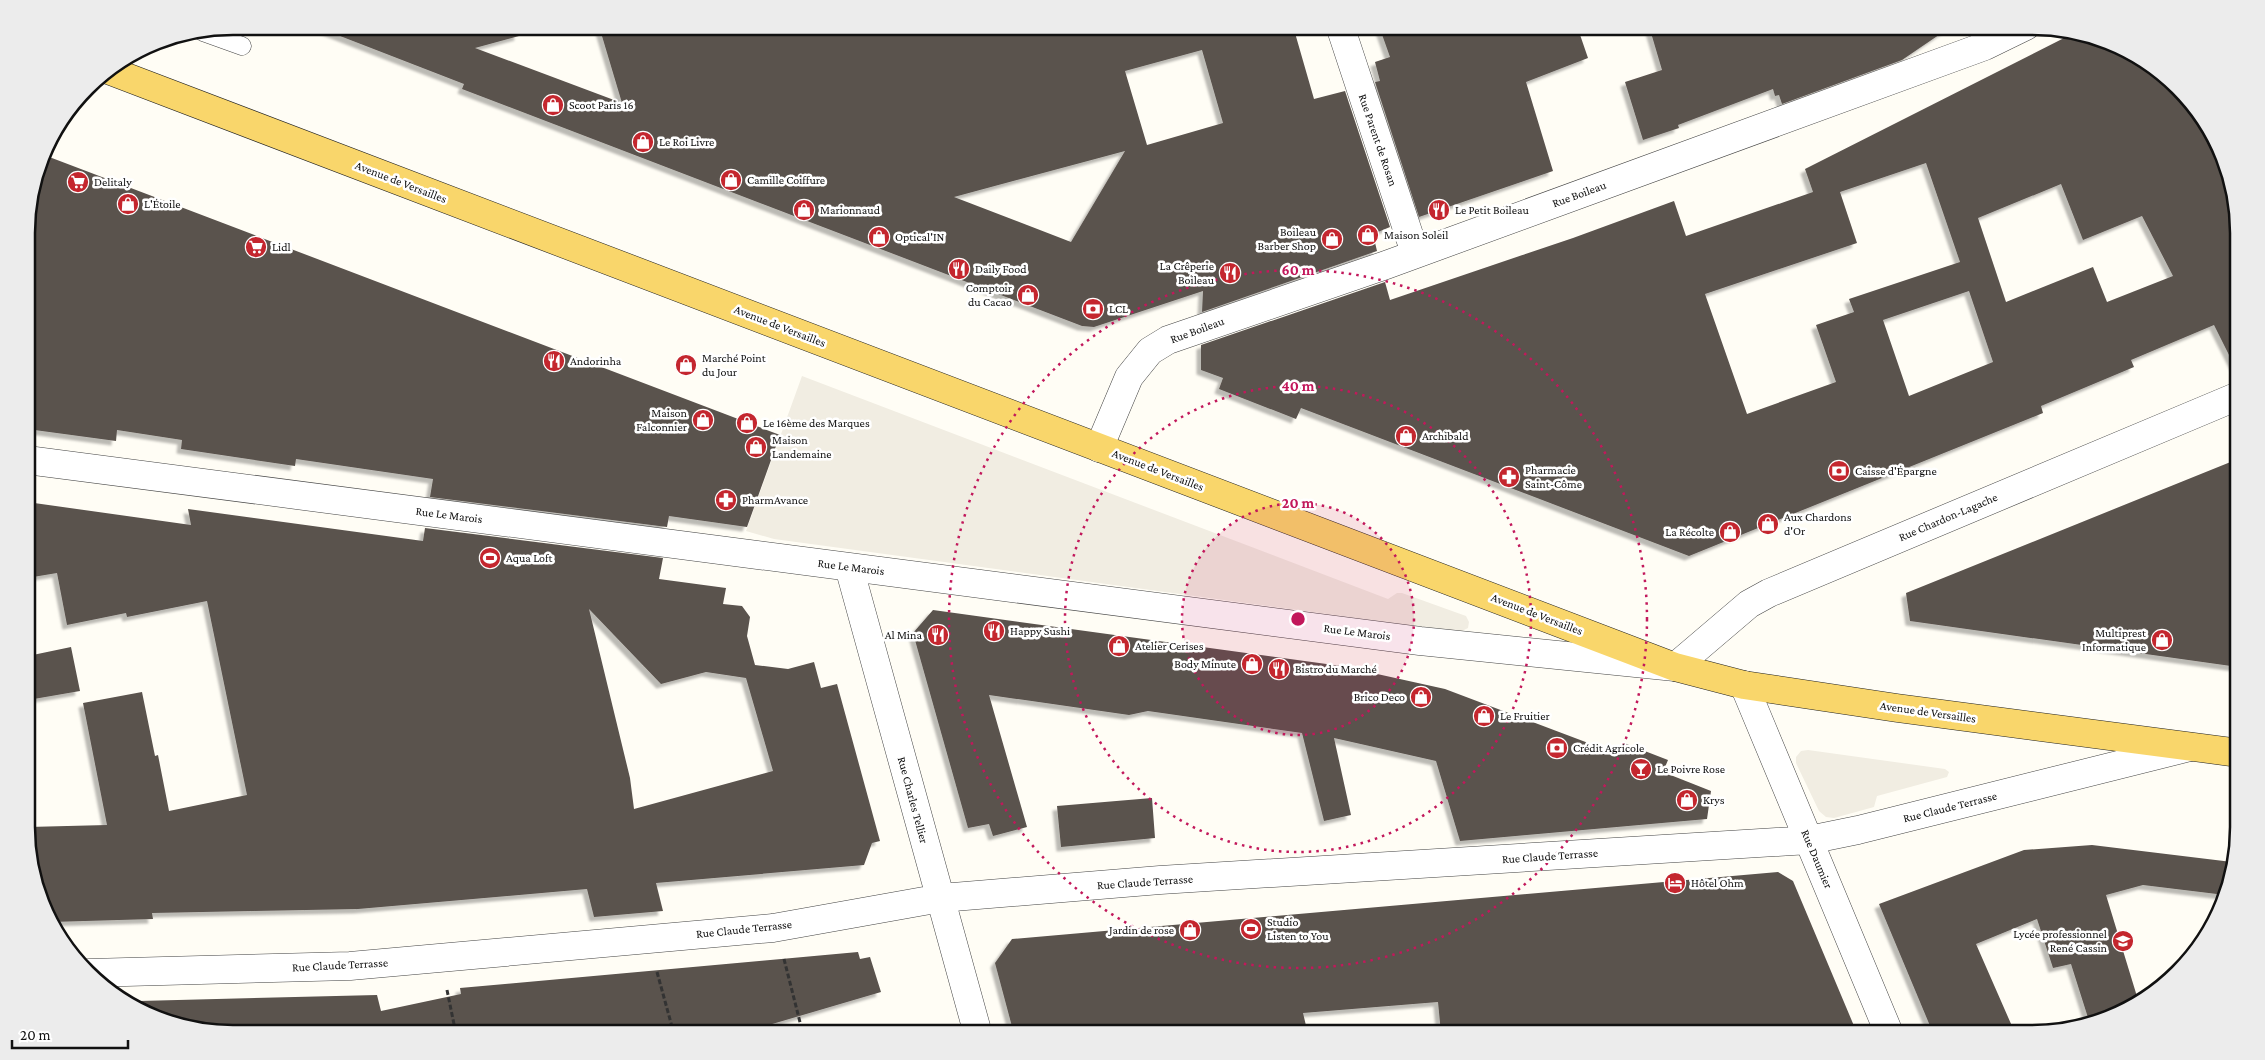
<svg xmlns="http://www.w3.org/2000/svg" width="2265" height="1060" font-family="'Crimson Pro',serif">
	<style>
		.plaza { fill: #f1ede2 }
		.building { fill: #5a524d; fill-rule: evenodd; filter: url(#shadow) }
		.lines { fill: none; stroke-linecap: round; stroke-linejoin: round }
		.lane-casing { stroke: #444; stroke-width: 19 }
		.street-casing { stroke: #444; stroke-width: 29 }
		.primary-casing { stroke: #222; stroke-width: 29 }
		.path { stroke: #333; stroke-width: 3; stroke-dasharray: 5 2.5; stroke-linecap: butt }
		.lane { stroke: #fff; stroke-width: 18 }
		.street { stroke: #fff; stroke-width: 28 }
		.primary { stroke: #f9d66b; stroke-width: 28 }
		.ring { fill: none; stroke: #c2185b; stroke-width: 2.5; stroke-dasharray: 2.5 5 }
		.labels { text-anchor: middle; dominant-baseline: central; stroke-width: 5; stroke-linejoin: round; paint-order: stroke }
		.poi-label { font-size: 12px; fill: #111; stroke: #fff; text-anchor: start }
		.street-label { font-size: 12px; fill: #111; stroke: #fff }
		.rim { fill: none; stroke: #111; stroke-width: 2.5 }
		.centre { fill: #c2185b; stroke: #fff; stroke-width: 2.5 }
		.ring-label { font-size: 15px; text-anchor: middle; font-weight: bold; fill: #c2185b; stroke: #fff; stroke-width: 5; stroke-linejoin: round; paint-order: stroke }
	</style>
	<defs>
		<filter id="shadow"><feDropShadow dx="-4.5" dy="4.5" stdDeviation="1" flood-color="#0004"/></filter>
	</defs>
	<rect width="100%" height="100%" fill="#fffdf5"/>
	<path class="plaza" d="M802,376l586,223 9,-6h5l64,23 3,6 -1,6 -8,4 -686,-93 -28,-8z
		M1808,750l137,19 4,3 -2,5 -70,19 -3,11 -40,11 -8,-1 -7,-6 -23,-48v-6l5,-6z"/>
	<path class="building" d="M322,26h195l2,10 -44,12 147,55 -23,-77h694l21,73 31,-8 45,136 -17,7 4,17 -175,61 1,-21 -109,36 -12,-1 -620,-237 2,-5 -142,-55zM1202,50l21,73 -76,22 -22,-74zM1125,151l-54,91 -117,-45z
		M1379,26h198l11,32 -62,24 27,89 -134,46 -44,-135 5,-1 -5,-19 15,-5z
		M1649,26h303l-50,34 -120,44 -3,-9 -4,1 -2,-7 -95,36 1,3 -36,12 -18,-58 37,-12z
		M2072,34l39,8 47,27 38,38 27,47 14,52v165l-23,-46 -83,35 3,7 -93,39 2,7 -354,143 -388,-148 -5,11 -77,-30 4,-11 -22,-8v-25l184,-63 5,18 183,-62 101,-37 12,35 127,-44 -8,-23zM1926,163l34,99 -111,37 5,13 -38,13 20,57 -89,32 -42,-120 152,-51 -17,-51zM2061,184l22,56 59,-24 31,60 -66,26 -14,-35 -87,35 -28,-84zM1969,291l24,71 -84,34 -26,-76z
		M44,155l736,280 -33,92 -78,-11 -2,11 -237,-30 3,-18 -137,-20 -1,7 -114,-17 1,-9 -65,-10 -1,11 -89,-12v-210z
		M2238,459v208l-328,-46 -4,-28z
		M27,502l164,23 -3,-16 235,32 2,-13 238,30 -4,21 67,9 -3,16 19,2 8,11 -3,19 8,29 33,4 26,-7 7,26 16,-4 43,157 -8,2 -8,22 -208,18 7,28 -69,6 -7,-28 -229,20 -206,4 1,6 -102,3 -9,-16 -14,-52v-27l79,-2 -24,-122 59,-11 13,64 3,-1 11,56 78,-16 -40,-194 -80,16 -1,-4 -59,12 -10,-52 -30,5zM589,609l72,75 45,-12 40,6 27,93 -139,38 -4,-31z
		M933,610l408,56 104,23 175,66 4,-12 44,17 -5,12 48,19 -4,28 -247,22 -24,-80 -102,-23 17,77 -27,6 -22,-88 -154,-22 -19,4 -140,-20 38,132 -34,9 -4,-12 -21,4 -55,-195z
		M71,647l9,44 -52,9v-44z
		M1152,798l3,40 -94,9 -4,-41z
		M2092,845l140,17 -7,33 -82,-10 -37,10 33,108 -40,20 -9,1 -19,-60 -18,4 -16,-49 -61,25 39,89h-82l-54,-129 145,-54z
		M1778,872l15,9 64,152h-416l-3,-31 -135,11 5,21h-294l-19,-71 17,-24z
		M858,952l2,7 10,-2 11,35 -119,35 2,7h-531l-79,-16 -16,-9 1,-8 238,-6 4,16 80,-17 -1,-6z"/>
	<g class="lines">
		<g class="lane-casing">
			<path id="lane" d="M203,32l39,14"/>
		</g>
		<g class="street-casing">
			<path id="street" d="M1340,26l75,227
				M1099,448l30,-71 21,-26 18,-11 218,-75 599,-219 41,-20
				M27,460l1393,181 255,26 74,-63 20,-11 469,-197
				M849,567l129,467
				M1744,685l145,348
				M89,973l261,-7 423,-38 168,-30 219,-18 649,-40 49,-10 332,-83"/>
		</g>
		<g class="primary-casing">
			<path id="primary" d="M108,70l1567,597 69,18 153,23 342,45"/>
		</g>
		<path class="path" d="M784,959l19,75
			M657,972l17,62
			M447,990l9,44"/>
		<use href="#lane" class="lane"/>
		<use href="#street" class="street"/>
		<use href="#primary" class="primary"/>
	</g>
	<circle cx="1298" cy="619" r="116" fill="#c2185b" fill-opacity=".12"/>
	<g class="ring">
		<circle cx="1298" cy="619" r="116"/>
		<circle cx="1298" cy="619" r="233"/>
		<circle cx="1298" cy="619" r="349"/>
	</g>
	<defs>
		<g id="shop-disc" transform="scale(1.125)"><circle r="9.5" fill="#c4262e" stroke="#fff"/><path d="M-5-2.5h2.3a2.7 3.5 0 0 1 5.4 0H5L5.5 6h-11ZM-1.5-2.5h3a1.5 2.3 0 0 0-3 0Z" fill="#fff"/></g>
		<g id="supermarket-disc" transform="scale(1.125)"><circle r="9.5" fill="#c4262e" stroke="#fff"/><path d="M-6-5.5h2.5l.6 2H6L4.5 2H-2.5L-4.4-4H-6ZM-1.5 3.2a1.3 1.3 0 1 0 .1 0ZM3 3.2a1.3 1.3 0 1 0 .1 0Z" fill="#fff"/></g>
		<g id="restaurant-disc" transform="scale(1.125)"><circle r="9.5" fill="#c4262e" stroke="#fff"/><path d="M-5-6h1v4h1v-4h1v4h1v-4h1v5L-1.5 .5V6h-2V.5L-5-1ZM5-6V6H3V1.5H1.5Q1.5-4 5-6Z" fill="#fff"/></g>
		<g id="bank-disc" transform="scale(1.125)"><circle r="9.5" fill="#c4262e" stroke="#fff"/><path d="M-6-4H6V4H-6ZM0-2.3a2.3 2.3 0 1 0 0 4.6a2.3 2.3 0 1 0 0-4.6Z" fill="#fff"/></g>
		<g id="pharmacy-disc" transform="scale(1.125)"><circle r="9.5" fill="#c4262e" stroke="#fff"/><path d="M-2-6h4v4h4v4h-4v4h-4v-4h-4v-4h4Z" fill="#fff"/></g>
		<g id="stadium-disc" transform="scale(1.125)"><circle r="9.5" fill="#c4262e" stroke="#fff"/><path d="M0-5a6.5 5 0 1 0 0 10a6.5 5 0 1 0 0-10ZM-3.5-1.8h7v3.6h-7Z" fill="#fff"/></g>
		<g id="bar-disc" transform="scale(1.125)"><circle r="9.5" fill="#c4262e" stroke="#fff"/><path d="M-6-5H6L.8 .8V4.5H3.5V6h-7V4.5H-.8V.8Z" fill="#fff"/></g>
		<g id="hotel-disc" transform="scale(1.125)"><circle r="9.5" fill="#c4262e" stroke="#fff"/><path d="M-6-4.5h1.5V1H6V5H4.5V3h-9V5H-6ZM-4 0a1.8 1.8 0 1 1 3.6 0ZM.5 0V-2.5h3Q6-2.5 6 0Z" fill="#fff"/></g>
		<g id="school-disc" transform="scale(1.125)"><circle r="9.5" fill="#c4262e" stroke="#fff"/><path d="M0-5L7-2L0 1L-7-2ZM-4 1L0 2.5L4 1V4Q0 6-4 4Z" fill="#fff"/></g>
	</defs>
	<g fill-rule="evenodd">
		<use href="#shop-disc" x="553" y="105"/>
		<use href="#shop-disc" x="643" y="142"/>
		<use href="#shop-disc" x="731" y="180"/>
		<use href="#supermarket-disc" x="78" y="182"/>
		<use href="#shop-disc" x="128" y="204"/>
		<use href="#shop-disc" x="804" y="210"/>
		<use href="#restaurant-disc" x="1439" y="210"/>
		<use href="#shop-disc" x="1368" y="235"/>
		<use href="#shop-disc" x="879" y="237"/>
		<use href="#shop-disc" x="1332" y="239"/>
		<use href="#supermarket-disc" x="256" y="247"/>
		<use href="#restaurant-disc" x="959" y="269"/>
		<use href="#restaurant-disc" x="1230" y="273"/>
		<use href="#shop-disc" x="1028" y="295"/>
		<use href="#bank-disc" x="1093" y="309"/>
		<use href="#restaurant-disc" x="554" y="361"/>
		<use href="#shop-disc" x="686" y="365"/>
		<use href="#shop-disc" x="703" y="420"/>
		<use href="#shop-disc" x="747" y="423"/>
		<use href="#shop-disc" x="1406" y="436"/>
		<use href="#shop-disc" x="756" y="447"/>
		<use href="#bank-disc" x="1839" y="471"/>
		<use href="#pharmacy-disc" x="1509" y="477"/>
		<use href="#pharmacy-disc" x="726" y="500"/>
		<use href="#shop-disc" x="1768" y="524"/>
		<use href="#shop-disc" x="1730" y="532"/>
		<use href="#stadium-disc" x="490" y="558"/>
		<use href="#restaurant-disc" x="994" y="631"/>
		<use href="#restaurant-disc" x="938" y="635"/>
		<use href="#shop-disc" x="2162" y="640"/>
		<use href="#shop-disc" x="1119" y="646"/>
		<use href="#shop-disc" x="1252" y="664"/>
		<use href="#restaurant-disc" x="1279" y="669"/>
		<use href="#shop-disc" x="1421" y="697"/>
		<use href="#shop-disc" x="1484" y="716"/>
		<use href="#bank-disc" x="1557" y="748"/>
		<use href="#bar-disc" x="1641" y="769"/>
		<use href="#shop-disc" x="1687" y="800"/>
		<use href="#hotel-disc" x="1675" y="883"/>
		<use href="#stadium-disc" x="1251" y="929"/>
		<use href="#shop-disc" x="1190" y="930"/>
		<use href="#school-disc" x="2123" y="941"/>
	</g>
	<g class="labels">
		<g class="poi-label">
			<text x="569" y="105">Scoot Paris 16</text>
			<text x="659" y="142">Le Roi Livre</text>
			<text x="747" y="180">Camille Coiffure</text>
			<text x="94" y="182">Delitaly</text>
			<text x="144" y="204">L'Étoile</text>
			<text x="820" y="210">Marionnaud</text>
			<text x="1455" y="210">Le Petit Boileau</text>
			<text x="1316" y="232" text-anchor="end">Boileau<tspan x="1316" dy="14">Barber Shop</tspan></text>
			<text x="1384" y="235">Maison Soleil</text>
			<text x="895" y="237">Optical'IN</text>
			<text x="272" y="247">Lidl</text>
			<text x="1214" y="266" text-anchor="end">La Crêperie<tspan x="1214" dy="14">Boileau</tspan></text>
			<text x="975" y="269">Daily Food</text>
			<text x="1012" y="288" text-anchor="end">Comptoir<tspan x="1012" dy="14">du Cacao</tspan></text>
			<text x="1109" y="309">LCL</text>
			<text x="702" y="358">Marché Point<tspan x="702" dy="14">du Jour</tspan></text>
			<text x="570" y="361">Andorinha</text>
			<text x="687" y="413" text-anchor="end">Maison<tspan x="687" dy="14">Falconnier</tspan></text>
			<text x="763" y="423">Le 16ème des Marques</text>
			<text x="1422" y="436">Archibald</text>
			<text x="772" y="440">Maison<tspan x="772" dy="14">Landemaine</tspan></text>
			<text x="1525" y="470">Pharmacie<tspan x="1525" dy="14">Saint-Côme</tspan></text>
			<text x="1855" y="471">Caisse d'Épargne</text>
			<text x="742" y="500">PharmAvance</text>
			<text x="1784" y="517">Aux Chardons<tspan x="1784" dy="14">d'Or</tspan></text>
			<text x="1714" y="532" text-anchor="end">La Récolte</text>
			<text x="506" y="558">Aqua Loft</text>
			<text x="1010" y="631">Happy Sushi</text>
			<text x="2146" y="633" text-anchor="end">Multiprest<tspan x="2146" dy="14">Informatique</tspan></text>
			<text x="922" y="635" text-anchor="end">Al Mina</text>
			<text x="1135" y="646">Atelier Cerises</text>
			<text x="1236" y="664" text-anchor="end">Body Minute</text>
			<text x="1295" y="669">Bistro du Marché</text>
			<text x="1405" y="697" text-anchor="end">Brico Deco</text>
			<text x="1500" y="716">Le Fruitier</text>
			<text x="1573" y="748">Crédit Agricole</text>
			<text x="1657" y="769">Le Poivre Rose</text>
			<text x="1703" y="800">Krys</text>
			<text x="1691" y="883">Hôtel Ohm</text>
			<text x="1267" y="922">Studio<tspan x="1267" dy="14">Listen to You</tspan></text>
			<text x="1174" y="930" text-anchor="end">Jardin de rose</text>
			<text x="2107" y="934" text-anchor="end">Lycée professionnel<tspan x="2107" dy="14">René Cassin</tspan></text>
		</g>
		<g class="street-label">
			<text transform="translate(1378 140) rotate(71)">Rue Parent de Rosan</text>
			<text transform="translate(401 182) rotate(21)">Avenue de Versailles</text>
			<text transform="translate(1579 194) rotate(-20)">Rue Boileau</text>
			<text transform="translate(780 326) rotate(21)">Avenue de Versailles</text>
			<text transform="translate(1197 330) rotate(-20)">Rue Boileau</text>
			<text transform="translate(1158 470) rotate(21)">Avenue de Versailles</text>
			<text transform="translate(449 515) rotate(7)">Rue Le Marois</text>
			<text transform="translate(1948 517) rotate(-23)">Rue Chardon-Lagache</text>
			<text transform="translate(851 567) rotate(7)">Rue Le Marois</text>
			<text transform="translate(1537 614) rotate(21)">Avenue de Versailles</text>
			<text transform="translate(1357 632) rotate(7)">Rue Le Marois</text>
			<text transform="translate(1928 712) rotate(8)">Avenue de Versailles</text>
			<text transform="translate(913 800) rotate(75)">Rue Charles Tellier</text>
			<text transform="translate(1950 807) rotate(-14)">Rue Claude Terrasse</text>
			<text transform="translate(1550 856) rotate(-4)">Rue Claude Terrasse</text>
			<text transform="translate(1817 859) rotate(67)">Rue Daumier</text>
			<text transform="translate(1145 882) rotate(-4)">Rue Claude Terrasse</text>
			<text transform="translate(744 929) rotate(-6)">Rue Claude Terrasse</text>
			<text transform="translate(340 965) rotate(-3)">Rue Claude Terrasse</text>
		</g>
	</g>
	<path d="M0 0H2265V1060H0ZM233 35H2032A198 198 0 0 1 2230 233V827A198 198 0 0 1 2032 1025H233A198 198 0 0 1 35 827V233A198 198 0 0 1 233 35Z" fill="#ececec" fill-rule="evenodd"/>
	<path class="rim" d="M233 35H2032A198 198 0 0 1 2230 233V827A198 198 0 0 1 2032 1025H233A198 198 0 0 1 35 827V233A198 198 0 0 1 233 35Z"/>
	<circle cx="1298" cy="619" r="8" class="centre"/>
	<g class="ring-label">
		<text x="1298" y="275">60 m</text>
		<text x="1298" y="391">40 m</text>
		<text x="1298" y="508">20 m</text>
	</g>
	<path d="M12 1040v8h116v-8" fill="none" stroke="#111111" stroke-width="2.5"/>
	<text x="20" y="1040" font-size="15" fill="#111111" stroke="#ffffff" stroke-width="4" paint-order="stroke">20 m</text>
</svg>
